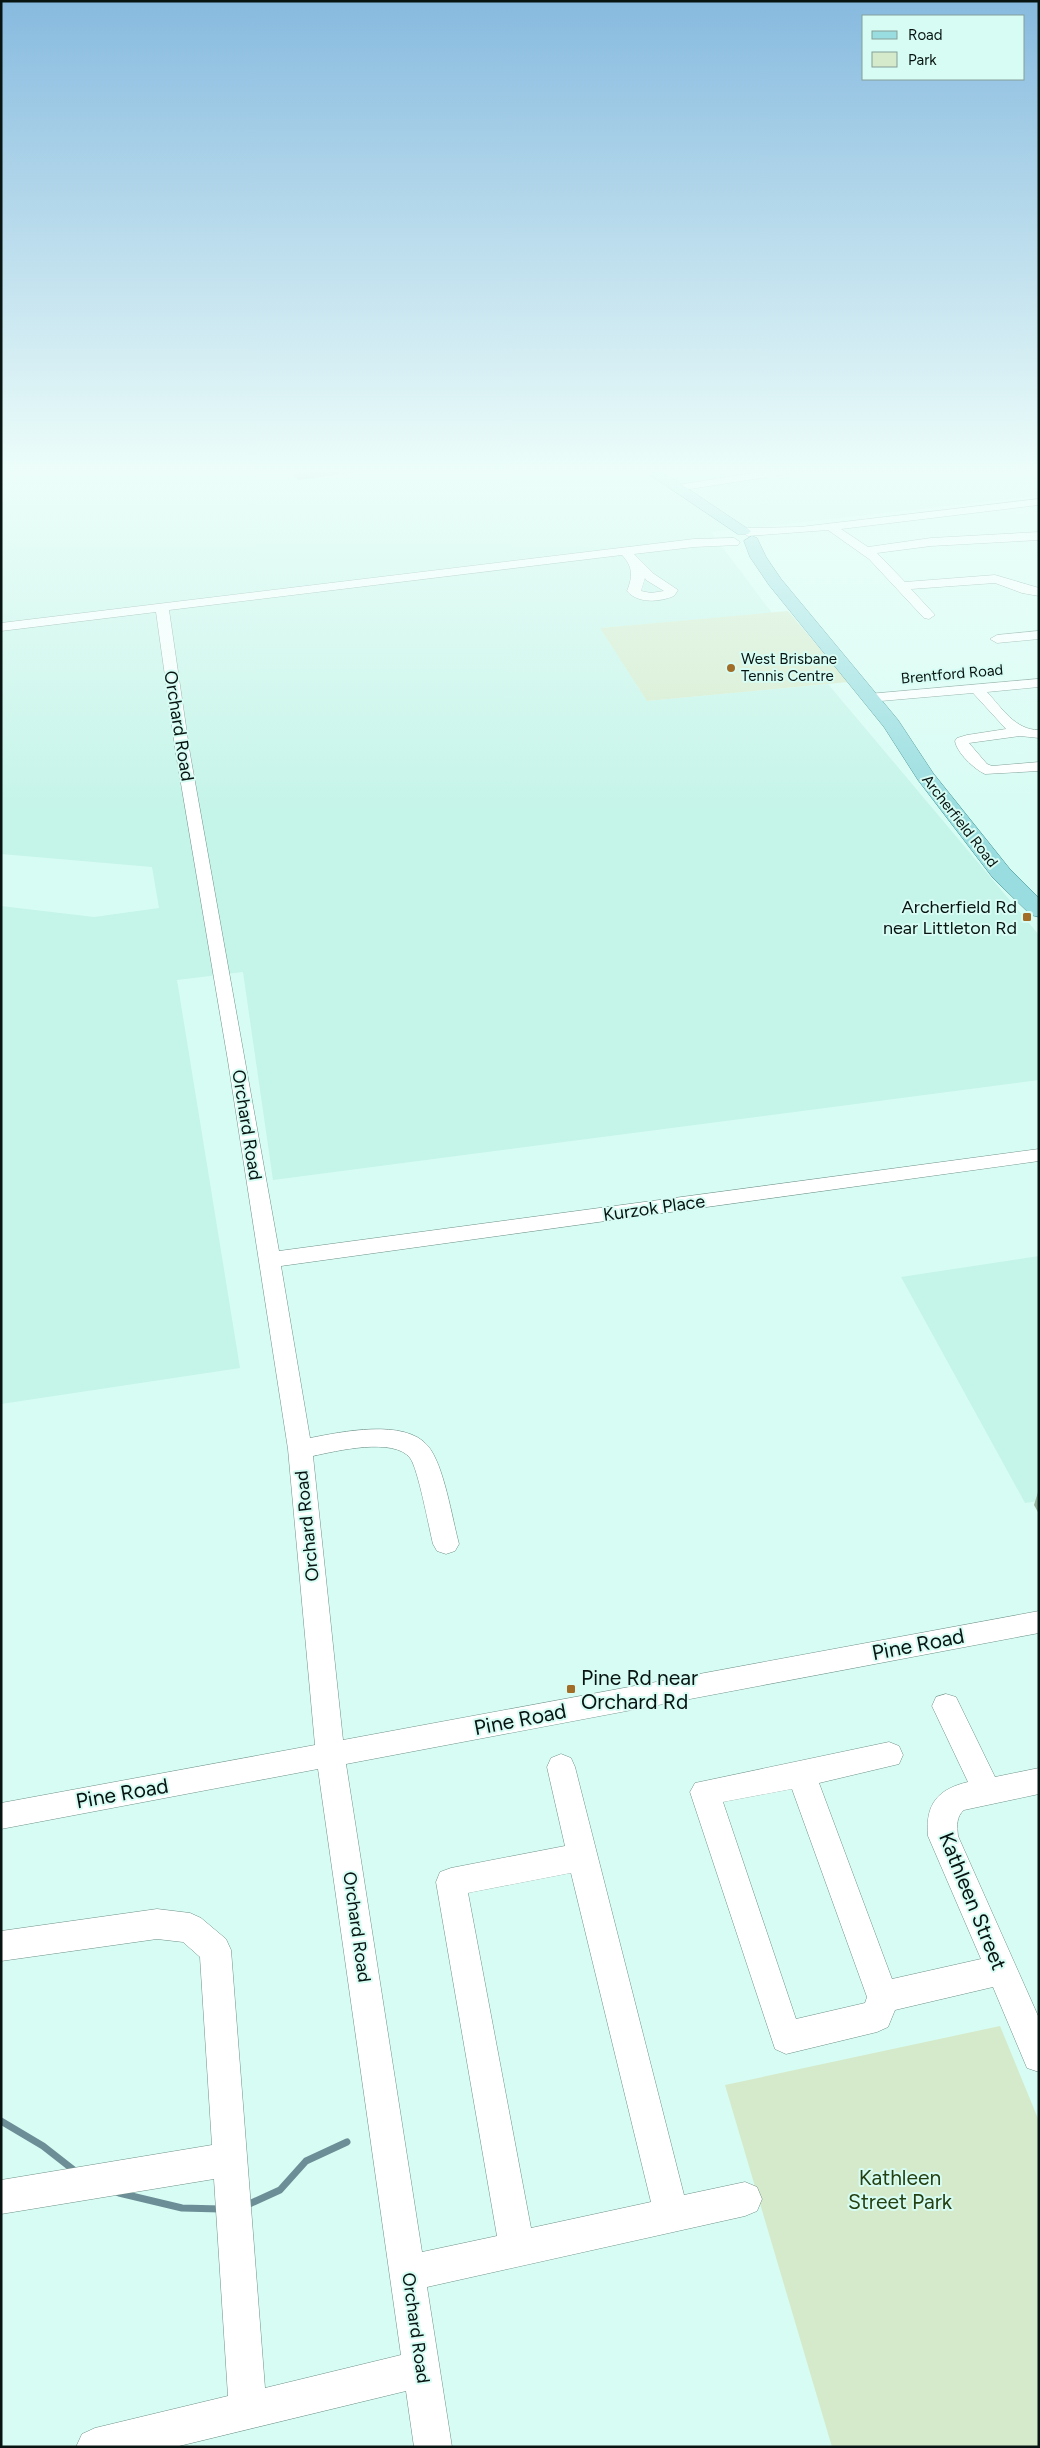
<svg xmlns="http://www.w3.org/2000/svg" width="1040" height="2448" font-family="Figtree,sans-serif">
	<style>
		.built { fill: #c5f4e8 }
		.green { fill: #d5eaca }
		.lines { fill: none; stroke-linecap: round; stroke-linejoin: round }
		.stream { stroke: #6c8e97; stroke-width: 7 }
		.minor-casing { stroke: #6f9289; stroke-width: 1 }
		.major-casing { stroke: #3a888a; stroke-width: 1 }
		.minor { fill: #fff; fill-rule: evenodd }
		.major { fill: #9adde0; fill-rule: evenodd }
		.wall { fill: #9ab9a4 }
		.shaded-wall { fill: #7d9686 }
		.poi-dot { fill: #a26d26; stroke: #d7fcf3; stroke-width: 2 }
		.labels { text-anchor: middle; dominant-baseline: central; stroke-width: 4; stroke-linejoin: round; paint-order: stroke }
		.far-poi-label { font-size: 15px; fill: #071411; stroke: #d7fcf3; text-anchor: start }
		.far-street-label { font-size: 15px; fill: #071411; stroke: #d7fcf3 }
		.street-label { font-size: 18px; fill: #071411; stroke: #d7fcf3 }
		.poi-label { font-size: 18px; fill: #071411; stroke: #d7fcf3; text-anchor: end }
		.near-street-label { font-size: 21px; fill: #071411; stroke: #d7fcf3 }
		.near-poi-label { font-size: 21px; fill: #071411; stroke: #d7fcf3; text-anchor: start }
		.near-park-label { font-size: 21px; fill: #254011; stroke: #d7fcf3 }
	</style>
	<rect width="100%" height="100%" fill="#d7fcf3"/>
	<path class="built" d="M1,470h1038v26l-328,36 61,81 -171,15 46,73 181,-17 211,251v145l-766,100 -30,-208 -66,8 63,388 -239,36v-498l93,11 65,-9 -7,-41 -151,-13z
		M1039,1256v245l-14,2 -124,-226z"/>
	<path class="green" d="M788,611l60,71 -201,19 -47,-73z
		M1000,2026l39,95v326h-207l-107,-362z"/>
	<g class="lines">
		<path class="stream" d="M1,2121l42,25 32,25
			M119,2193l63,15 38,1
			M247,2205l33,-15 26,-29 41,-19"/>
		<g class="minor-casing">
			<path id="minor" d="M773,470h26l-5,3 -117,18 -6,-3 6,-3z
				M1039,499v6l-198,24 27,18 63,-9 108,-6v8l-108,6 -54,7 28,29 90,-7 44,13v8l-17,-3 -27,-10 -84,6 24,26 -6,4 -5,-1 -55,-59 -41,-29 -80,6 -6,-4 6,-4 52,-1z
				M734,538l6,4 -2,3 -44,2 -60,7 20,20 24,16 -4,6c-14,6 -36,8 -47,-5 6,-15 6,-24 -5,-36l-453,55 21,144 89,497 760,-102v12l-758,105 29,172c31,-6 95,-20 118,8 16,19 24,72 31,98l-4,7 -9,3 -9,-3 -4,-7c-4,-16 -15,-76 -23,-86 -16,-21 -74,-7 -97,-2l30,284 696,-129v22l-693,131 76,488 75,-16 -61,-354 4,-10 11,-4 114,-22 -18,-79 4,-9 10,-4 10,4 4,9 109,428 61,-13 12,5 5,12 -5,12 -12,5 -318,71 25,160h-38l-8,-56 -231,56h-99l6,-13 13,-6 133,-32 -14,-217 -213,35v-34l211,-35 -12,-188 -17,-15 -26,-3 -156,22v-30l156,-22 33,4 11,5 25,21 5,11 34,438 136,-33 -83,-586 -317,60v-26l314,-58 -27,-296 -60,-388 -52,-307 -20,-142 -155,19v-8l693,-84zM645,578l1,2 18,11 -13,2 -10,-2zM571,1873l80,329 -120,26 -63,-335z
				M1039,631v8l-42,4 -7,-4 7,-4z
				M1039,679v8l-52,5c15,16 28,38 52,38v8l-19,-2 -51,7 18,21 5,2 47,-4v9l-54,3c-11,-5 -28,-21 -30,-33l2,-3 10,-3 39,-6 -33,-36 -104,9 -7,-4 7,-4z
				M946,1694l10,3 39,80 44,-9v26l-75,16c-8,7 -7,15 -6,26l81,182v54l-12,-4 -34,-81 -98,23 -7,17 -11,5 -91,22 -11,-5 -85,-257 5,-9 194,-41 10,4 4,9 -4,9 -80,19 73,196 89,-20 -53,-123c-3,-32 10,-47 40,-54l-36,-76 4,-9zM792,1789l75,208 -2,6 -69,16 -73,-217z"/>
		</g>
		<g class="major-casing">
			<path id="major" d="M643,470h17l91,61 -3,3h-10z
				M752,536l5,2 9,19 15,22 117,141 35,53 76,95 30,30v19l-8,-2 -38,-37 -75,-98 -34,-53 -115,-142 -19,-28 -6,-16z"/>
		</g>
		<use href="#minor" class="minor"/>
		<use href="#major" class="major"/>
	</g>
	<path class="wall" d="M288,470h81l-71,10z
		M1039,1489v25l-5,-9z"/>
	<path class="shaded-wall" d="M297,470h72l-71,10z"/>
	<linearGradient id="sky" x2="0" y2="1"><stop stop-color="#87badf"/><stop offset="0.58" stop-color="#edfefa"/><stop offset="1" stop-color="#edfefa" stop-opacity="0"/></linearGradient>
	<rect width="1040" height="813" fill="url(#sky)"/>
	<g class="poi-dot">
		<circle cx="731" cy="668" r="5"/>
		<rect x="1022" y="912" width="10" height="10" rx="2.5"/>
		<rect x="566" y="1684" width="10" height="10" rx="2.5"/>
	</g>
	<g class="labels">
		<g class="far-poi-label">
			<text x="741" y="659">West Brisbane<tspan x="741" dy="17">Tennis Centre</tspan></text>
		</g>
		<g class="far-street-label">
			<text transform="translate(952 674) rotate(-5)">Brentford Road</text>
			<text transform="translate(960 821) rotate(52)">Archerfield Road</text>
		</g>
		<g class="street-label">
			<text transform="translate(179 726) rotate(81)">Orchard Road</text>
			<text transform="translate(247 1125) rotate(81)">Orchard Road</text>
			<text transform="translate(654 1208) rotate(-8)">Kurzok Place</text>
			<text transform="translate(307 1526) rotate(-96)">Orchard Road</text>
			<text transform="translate(357 1927) rotate(82)">Orchard Road</text>
			<text transform="translate(416 2328) rotate(82)">Orchard Road</text>
		</g>
		<g class="poi-label">
			<text x="1017" y="907">Archerfield Rd<tspan x="1017" dy="21">near Littleton Rd</tspan></text>
		</g>
		<g class="near-street-label">
			<text transform="translate(918 1644) rotate(-11)">Pine Road</text>
			<text transform="translate(520 1719) rotate(-11)">Pine Road</text>
			<text transform="translate(122 1793) rotate(-10)">Pine Road</text>
			<text transform="translate(973 1901) rotate(68)">Kathleen Street</text>
		</g>
		<g class="near-poi-label">
			<text x="581" y="1677">Pine Rd near<tspan x="581" dy="24">Orchard Rd</tspan></text>
		</g>
		<g class="near-park-label">
			<text x="900" y="2177">Kathleen<tspan x="900" dy="24">Street Park</tspan></text>
		</g>
	</g>
	<rect width="1040" height="2448" fill="none" stroke="#071411" stroke-width="5"/>
	<rect x="862" y="15" width="162" height="65" fill="#d7fcf3" stroke="#849f99"/>
	<rect x="872" y="31" width="25" height="8" fill="#9adde0" stroke="#849f99"/>
	<text x="908" y="40" font-size="15" fill="#071411">Road</text>
	<rect x="872" y="52" width="25" height="15" fill="#d5eaca" stroke="#849f99"/>
	<text x="908" y="65" font-size="15" fill="#071411">Park</text>
</svg>
